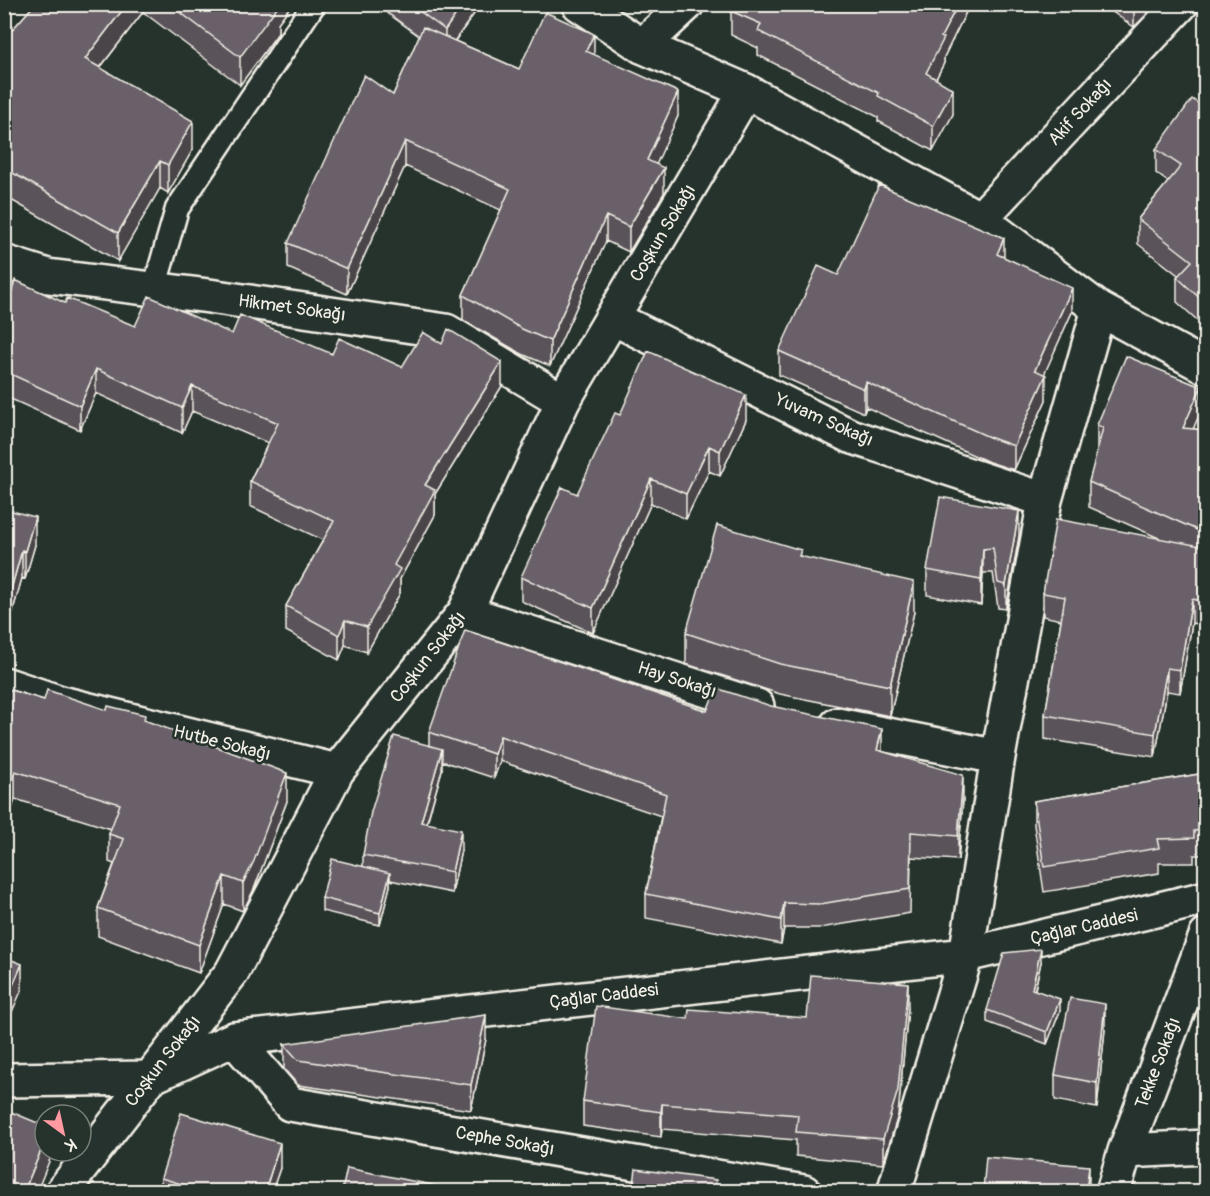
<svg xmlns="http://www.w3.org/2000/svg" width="1210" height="1196" font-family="Pangolin,sans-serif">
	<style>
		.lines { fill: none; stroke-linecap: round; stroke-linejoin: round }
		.lane-casing { stroke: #f4f1e8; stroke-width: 27 }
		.street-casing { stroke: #f4f1e8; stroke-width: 38 }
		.secondary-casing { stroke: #f4f1e8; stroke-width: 38 }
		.lane { stroke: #26332d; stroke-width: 22 }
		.street { stroke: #26332d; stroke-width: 33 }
		.secondary { stroke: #26332d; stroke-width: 33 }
		.wall { fill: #5a535a; stroke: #f4f1e8; stroke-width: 1.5 }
		.shaded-wall { fill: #4a444a; stroke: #f4f1e8; stroke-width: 1.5 }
		.building { fill: #696169; stroke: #f4f1e8; stroke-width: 1.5 }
		.labels { text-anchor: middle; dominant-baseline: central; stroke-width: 5; stroke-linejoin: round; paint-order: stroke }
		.street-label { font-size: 18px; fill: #f4f1e8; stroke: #26332d }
	</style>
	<rect width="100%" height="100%" fill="#26332d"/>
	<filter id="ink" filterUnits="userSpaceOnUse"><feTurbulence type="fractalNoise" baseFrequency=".0167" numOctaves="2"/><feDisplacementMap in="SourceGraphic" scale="12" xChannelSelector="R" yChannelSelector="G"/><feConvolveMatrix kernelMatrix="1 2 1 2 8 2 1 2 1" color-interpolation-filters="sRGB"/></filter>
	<g filter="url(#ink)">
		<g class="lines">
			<g class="lane-casing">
				<path id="lane" d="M154,289l23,-80 137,-205"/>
			</g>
			<g class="street-casing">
				<path id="street" d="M579,4l63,42 104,45 234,128 119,90 -54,191 -47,257 -32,198 -72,237
					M980,219l201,-215
					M4,262l44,14 161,20 237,35 117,70
					M1099,309l107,58
					M613,318l237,118 195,64
					M465,612l292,94
					M4,684l57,19 276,68
					M837,725l161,32
					M234,1039l56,65 514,88
					M4,1080l145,-2 85,-39 732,-84 240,-57
					M1125,1151l81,-4
					M62,1192l170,-220 105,-201 128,-159 98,-211 183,-310
					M1113,1192l12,-41 81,-215"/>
			</g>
			<g class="secondary-casing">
				<path id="secondary" d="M642,46l45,-42"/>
			</g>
			<use href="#lane" class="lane"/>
			<use href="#street" class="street"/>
			<use href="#secondary" class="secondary"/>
		</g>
		<path class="wall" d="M35,4h257l-14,19v10l-38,52 -97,-73 -43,56 93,81 -25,44 -8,-5 -42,73 -114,-65v-157z
			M382,4h99l-26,37 64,28 75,-14 84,61 -22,48 8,29 -35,59 -23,-11 -56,125 -28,-12 -59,-34v-25l38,-85 -96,-44 -58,128 -59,-26v-25l105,-148 26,-59 -37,-27z
			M734,4h236l-26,53v6l-8,16 17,35 -20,37 -55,-30v-4l-120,-62v-7l-27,-13v-24z
			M1101,4h56l-23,23z
			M1206,109v219l-29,-26v-25l1,-2 -40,-31v-25l30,-37 -12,-9v-24z
			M1004,257l68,55 -28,62 2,26 -32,70 -25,-8 -123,-55 -2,6 -85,-38v-24l59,-76z
			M65,303l70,23 97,8 270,52 -67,108v21l-35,64v14l-33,59 -22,-7 -6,15 -53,-29v-25l37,-66 -73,-34v-25l18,-38 -76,-32 -10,22 -86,-40 -16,37 -76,-34v-76z
			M1201,411l-8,18 13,1v195l-14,-2 -12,70 -13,-2 -12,66 -110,-18v-24l16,-95 -18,-4v-23l116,-55 -70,-31v-25l9,-32h-1v-25z
			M620,415l126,5 -26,56 -11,-5 -23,48 -35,-16 -58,130 -72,-32v-24l56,-83z
			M4,509l31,36 -10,34 -3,-1 -17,61h-1z
			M1019,536l-13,73 -8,-1 -5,-35h-10l-2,32 -54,-10v-25z
			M801,556l113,56 -24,104 -110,-22 -94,-30v-31z
			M4,688l40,12 63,10 38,11 142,80 -33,88 -11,22 -19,-7 -25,69 -101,-37v-28l16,-44 -5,-2v-28l2,-5 -96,-30 -6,19 -5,-2z
			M707,711l175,40 81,49 -5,60 -47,-3 -1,56 -90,15h-36l-3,16 -135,-26v-24l15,-78 -161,-55 -6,17 -52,-17v9l-15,53 34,27 -9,43 -62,-13v6l-10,39 -58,-14v-13l41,-32v-11l66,-109v-14z
			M1206,773v82h-12v8h-35v10l-115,19 -10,-67v-24z
			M1041,962l-6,28 25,21 -13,33 -60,-22v-12z
			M908,1008l-10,107 -15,49 -87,-8v-16l-134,-11 -1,8 -78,-11v-25l105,-82 119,-1z
			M1105,1029l-8,79 -42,-8v-25z
			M486,1039l-15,71 -173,-25 -14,-16v-25z
			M280,1168l-8,23h-111v-13z"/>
		<path class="shaded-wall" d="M127,4h16v8l-58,75v-28z
			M273,4h19l-14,19v10l-38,52v-28z
			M463,4h18l-36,50v-24z
			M958,4h12l-26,53v6l-18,35v-25l15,-36z
			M1134,4h23l-23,23z
			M594,34v25l-8,-8z
			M953,89v25l-20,37v-25z
			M678,92v24l-31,69v-25z
			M193,121v28l-25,44v-28z
			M405,141v25l-58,128v-25z
			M160,161v27l-42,73v-28z
			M664,168v25l-35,59v-25z
			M606,216v25l-56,125v-25z
			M1004,238v25l-7,-9z
			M1072,288v24l-37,83v-25z
			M502,362v24l-67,108v21l-35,64v14l-33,59v-25l27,-62 31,-80z
			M96,369v24l-16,37v-24z
			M1046,375v25l-32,70v-24z
			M866,382v25l-2,6v-24z
			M192,386v25l-10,22v-25z
			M1201,387v24l-18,41v-24z
			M746,395v25l-26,56v-25z
			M709,446v25l-23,48v-25z
			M651,479v24l-58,130v-25z
			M1019,511v25l-13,73v-24z
			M35,517v28l-10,34v-28z
			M983,549v24l-2,32v-25z
			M22,550v28l-17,61v-28z
			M914,582v30l-24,104v-30z
			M1192,599v24l-12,70v-23z
			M345,620v25l-6,15v-25z
			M1167,668v23l-12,66v-23z
			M882,729v24l-5,-3z
			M500,736v25l-6,17v-24z
			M442,749v21l-21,72v-20z
			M15,771v28l-6,19v-28z
			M287,773v28l-33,88 -11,22v-28z
			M963,775v25l-5,60v-24z
			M461,830v20l-9,43v-21z
			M390,873v13l-10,39v-12z
			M224,876v28l-25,69v-28z
			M784,903v25l-3,16v-24z
			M1041,949v13l-9,39v-12z
			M22,964v25l-18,41v-24z
			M908,983v25l-10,107 -15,49v-25z
			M1060,999v12l-13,33v-12z
			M1105,1004v25l-8,79v-25z
			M486,1015v24l-15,71v-25z
			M662,1104v25l-1,8v-25z
			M45,1141v10h5v8l-13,32h-13z
			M280,1143v25l-8,23h-7z
			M1089,1166v25h-3z"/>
		<path class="building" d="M35,4h92l-42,55 108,62 -25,44 -8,-4 -42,72 -114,-65v-129z
			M169,4h108l1,2 -38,51z
			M410,4h53l-18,26z
			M734,4h224l-17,33 3,1 -18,35 27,16 -20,37 -55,-30 1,-3 -121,-62 3,-7 -30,-13z
			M545,12l49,22 -8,17 92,41 -31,68 17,8 -35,59 -23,-11 -56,125 -28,-12 -59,-34 47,-106 -105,-48 -58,128 -59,-26 76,-168 29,20 30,-68 96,42z
			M1192,99l14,10v195l-29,-27 15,-16 -54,-42 43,-53 -25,-17z
			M879,185l125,53 -7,16 75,34 -37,82 11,5 -32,71 -25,-9 -123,-55 -2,7 -85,-38 39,-85 20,9z
			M15,280l50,23 2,-5 68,28 14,-30 83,38 8,-19 92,39 7,-16 63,29 21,-35 19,12 6,-15 54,33 -77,123 10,5 -41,75 6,4 -33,58 -22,-7 -6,15 -53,-29 48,-85 -84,-40 28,-58 -86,-37 -10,22 -86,-39 -16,37 -76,-35v-51z
			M648,351l98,44 -26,56 -11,-5 -23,48 -35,-15 -58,129 -72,-31 41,-90 15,7 38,-81 5,2z
			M1126,356l75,31 -18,41 23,2v104l-117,-52 14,-54 -6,-3z
			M940,497l79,14 -13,74 -8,-2 -5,-35 -10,1 -2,31 -54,-10z
			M4,509l31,8 -10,34 -3,-1 -17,61h-1z
			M1056,519l150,28v55l-14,-3 -12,71 -13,-2 -12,66 -110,-19 20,-118 -22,-4z
			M717,525l84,25 -2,6 115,26 -24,104 -110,-22 -94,-31z
			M465,630l242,81 9,-23 55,18 111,23 -5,21 86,25 -5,61 -47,-4 -1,57 -90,15 -36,-1 -3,17 -135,-26 20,-100 -166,-58 -6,18 -65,-22z
			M4,688l40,12 3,-10 60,20 1,-4 37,9 -1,5 143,53 -33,88 -11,22 -19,-7 -25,69 -101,-37 26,-69 -15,-5 11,-30 -105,-33 -6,19 -5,-2z
			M394,736l48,13 -21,73 40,8 -9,42 -89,-17 8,-43z
			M1206,773v57l-12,1v7l-37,1 2,9 -115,19 -10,-66z
			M332,859l58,14 -10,40 -58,-15z
			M1041,949l-9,40 28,10 -13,33 -60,-22 17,-57z
			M4,957l18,7 -18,42z
			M811,975l97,8 -10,107 -15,49 -87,-7 2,-17 -136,-11 -1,8 -78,-11 13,-95 92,13 1,-10 118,9z
			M1070,998l35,6 -8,79 -42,-8z
			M486,1015l-15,70 -173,-25 -14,-16z
			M4,1109l41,17v15l-21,50h-20z
			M181,1113l99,30 -15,48h-60l-44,-13z
			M986,1157l103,9 -3,25h-103z
			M347,1168l115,23h-120z
			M636,1169l80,11 -1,11h-82z"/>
	</g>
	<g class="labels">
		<g class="street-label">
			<text transform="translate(1080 112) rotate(-47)">Akif Sokağı</text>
			<text transform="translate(663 233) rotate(-59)">Coşkun Sokağı</text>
			<text transform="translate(292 308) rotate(8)">Hikmet Sokağı</text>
			<text transform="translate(824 420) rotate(24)">Yuvam Sokağı</text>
			<text transform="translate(428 657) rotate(-52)">Coşkun Sokağı</text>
			<text transform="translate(677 680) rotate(18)">Hay Sokağı</text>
			<text transform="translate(222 743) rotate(14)">Hutbe Sokağı</text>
			<text transform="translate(1084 927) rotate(-13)">Çağlar Caddesi</text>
			<text transform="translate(604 996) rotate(-7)">Çağlar Caddesi</text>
			<text transform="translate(163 1061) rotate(-52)">Coşkun Sokağı</text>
			<text transform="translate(1158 1063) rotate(-69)">Tekke Sokağı</text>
			<text transform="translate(505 1141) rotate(10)">Cephe Sokağı</text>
		</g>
	</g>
	<rect width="1210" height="1196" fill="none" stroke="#26332d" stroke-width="24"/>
	<rect x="12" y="12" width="1186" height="1172" fill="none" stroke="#f4f1e8" stroke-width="2" filter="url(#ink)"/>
	<g transform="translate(63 1133) rotate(147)"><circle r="28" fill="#26332d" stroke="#787f78" stroke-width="1.5"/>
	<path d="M0-4.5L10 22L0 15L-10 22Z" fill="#ff9aa2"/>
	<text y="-9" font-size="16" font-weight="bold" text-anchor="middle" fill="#f4f1e8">K</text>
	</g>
</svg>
